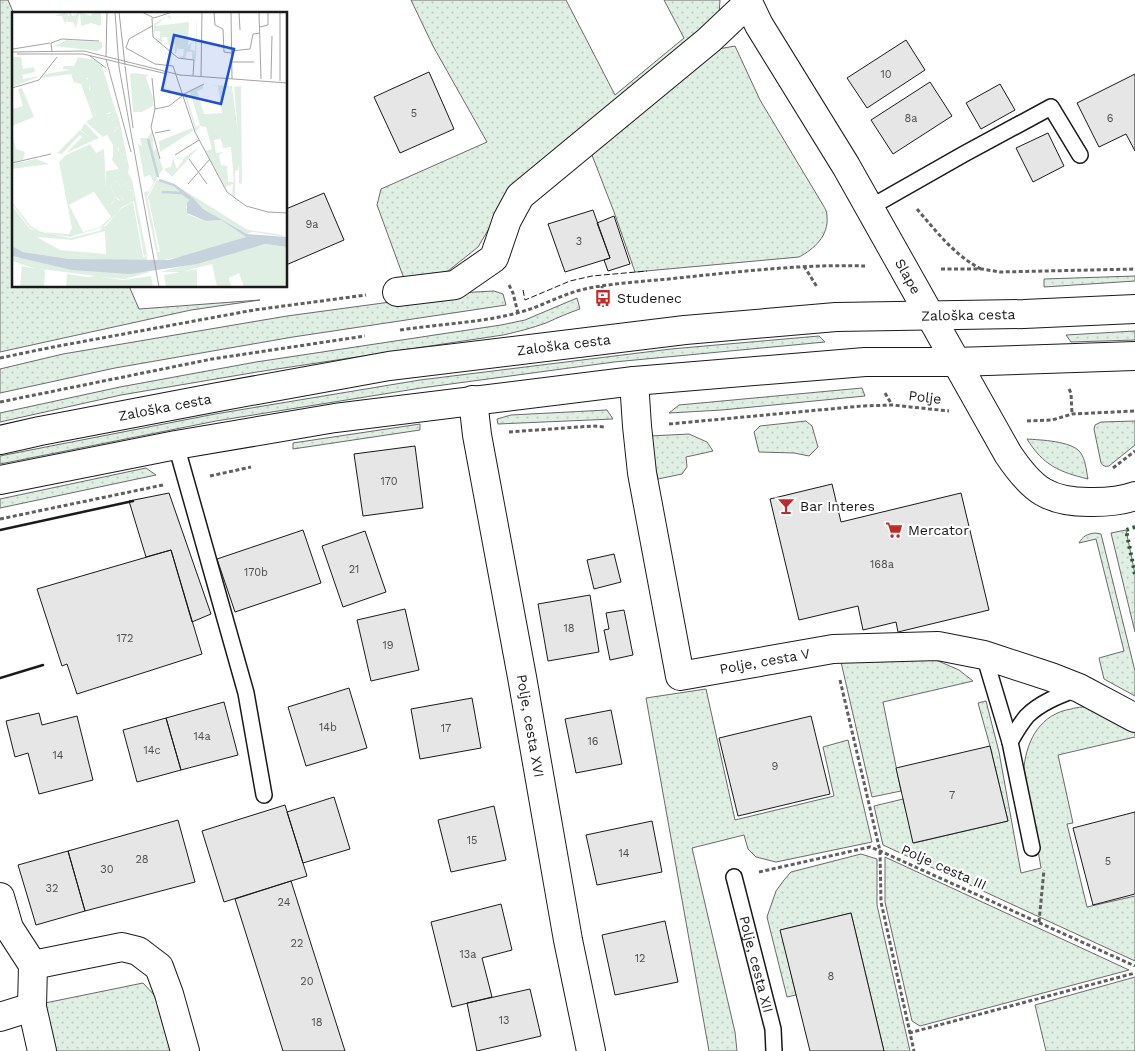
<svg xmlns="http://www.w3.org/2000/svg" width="1135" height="1051" font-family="'Work Sans',sans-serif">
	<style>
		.grass { fill: url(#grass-dots); stroke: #6a6a6a }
		.building { fill: #e6e6e6; stroke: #1a1a1a }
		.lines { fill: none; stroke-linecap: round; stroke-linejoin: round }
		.service-casing { stroke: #1a1a1a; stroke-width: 18 }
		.minor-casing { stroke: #1a1a1a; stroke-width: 30 }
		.secondary-casing { stroke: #1a1a1a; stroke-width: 30 }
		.path { stroke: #5f5f5f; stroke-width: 3; stroke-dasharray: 4 2.5; stroke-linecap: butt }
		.service { stroke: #fff; stroke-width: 15 }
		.minor { stroke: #fff; stroke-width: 28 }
		.secondary { stroke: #fff; stroke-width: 28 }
		.hedge { stroke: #2b5a34; stroke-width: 4; stroke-dasharray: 2.5 4; stroke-linecap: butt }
		.fence { stroke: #1a1a1a; stroke-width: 1; stroke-dasharray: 6 2.5; stroke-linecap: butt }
		.wall { stroke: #1a1a1a; stroke-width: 2.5 }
		.labels { text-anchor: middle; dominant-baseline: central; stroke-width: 4; stroke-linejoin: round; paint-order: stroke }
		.number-label { font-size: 11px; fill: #4d4d4d }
		.street-label { font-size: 14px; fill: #1a1a1a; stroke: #fff }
		.poi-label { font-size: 14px; fill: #1a1a1a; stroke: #fff; text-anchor: start }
		.inset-river { fill: none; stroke: #c6d2dc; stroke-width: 2.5 }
		.inset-road { fill: none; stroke: #a3a3a3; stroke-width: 1 }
		.view { fill: #1d4ed8; fill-opacity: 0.15; stroke: #1d4ed8; stroke-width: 2.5 }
		.inset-edge { fill: none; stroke: #1a1a1a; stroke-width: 2.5 }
	</style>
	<defs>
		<pattern id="grass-dots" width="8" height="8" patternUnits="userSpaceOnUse" patternTransform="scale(1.25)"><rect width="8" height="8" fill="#e0efe3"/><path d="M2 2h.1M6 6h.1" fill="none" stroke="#c0ccc2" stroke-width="1.8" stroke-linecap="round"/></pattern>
	</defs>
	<rect width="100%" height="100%" fill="#fff"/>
	<path class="grass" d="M0,0h8l6,14v272h115l10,23 121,-9 -69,10 -191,42z
		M411,0h155l49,95 69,-57 -20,-38h56l-1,15 -206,173 -35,59 -30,24 -37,9 -8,-4 -26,-71 4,-16 106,-47 -54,-96z
		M735,46l25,54 63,105c2,3 4,7 4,11 2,20 -13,33 -28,41l-164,15 -21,-60 -24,-62 123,-100z
		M1135,276v5l-91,6v-8z
		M494,291l9,3 3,11 -213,32 -178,31 -115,25v-24l63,-15 224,-38 170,-23z
		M577,298l3,11c-12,4 -23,9 -34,14 -14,5 -29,9 -43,12l-246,37 -136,23 -121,27v-9l120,-26 136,-25 245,-37 24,-5z
		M1135,331v9l-64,2 -5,-7z
		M819,336l6,6 -211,20 -193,26 -205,33 -216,43v-8l10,-2 205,-40 205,-34 251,-31z
		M862,388l3,8 -143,14 -53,3 10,-8z
		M607,410l6,9 -115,5 -1,-5 14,-4z
		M806,421l6,5 6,21 -9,9 -15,-3 -35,-1 -5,-20 6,-6z
		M1135,421v24l-26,21c-4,1 -6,0 -8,-3l-7,-34 1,-4 6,-3z
		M420,424v6l-127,19v-6z
		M689,434l18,8 6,9 -27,6 1,10 -5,7 -24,5 -9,-39 1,-4z
		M1027,439c14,1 44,2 53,13 6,8 6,18 8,27 -29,-7 -45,-14 -61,-40z
		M146,468l10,7 -156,33v-9z
		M1126,530l9,44v58l-24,-99z
		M1095,533l6,1 34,137v25l-31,-17 -5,-21 25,-7 -28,-112 -17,4c4,-7 8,-9 16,-10z
		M909,657l27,3 23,10 14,11 -90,21 18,89 -29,6 -31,-135z
		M706,689l29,131 99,-24 -11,-49 25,-7 24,102 -96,20 -20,-5 -8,-8 -4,-14 -52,13 43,184 2,19h-28l-63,-353z
		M986,701l13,51 22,121 20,-5 -17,-101c3,-28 17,-53 47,-58 7,-2 16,-3 23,-1 5,2 9,5 14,8 9,4 18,9 27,14v7l-77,18 15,68 -6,1 20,83 48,-11v65l-252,-116 -9,-39 29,-7 11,44 94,-22 -18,-75 -12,-43z
		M861,854l16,5v46l33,146h-26l-33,-138 -70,17 15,65 -9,2 -20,-80 9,-26 8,-11 7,-8z
		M885,857l244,113 -209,56 -8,-5 -27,-119z
		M1135,977v74h-89l-11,-46z
		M143,983l15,16 12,52h-115l-10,-48z"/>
	<path class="building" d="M906,40l19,30 -58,38 -20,-30z
		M429,72l25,57 -54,24 -26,-56z
		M1135,74v77l-9,-17 -27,13 -22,-44z
		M930,82l22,34 -59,38 -22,-34z
		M1000,84l15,26 -34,19 -15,-26z
		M1048,133l16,33 -31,16 -17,-34z
		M324,193l20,47 -58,25v-56z
		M593,210l17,48 -45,14 -17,-48z
		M614,216l16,48 -22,7 -4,-11 6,-2 -13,-35z
		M415,446l8,62 -60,8 -9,-62z
		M832,484l9,38 120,-29 28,117 -91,22 -2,-10 -33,8 -5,-24 -59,14 -29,-121z
		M169,493l42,121 -19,8 -21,-72 -25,7 -17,-56z
		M303,530l18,53 -86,29 -18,-53z
		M365,531l21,61 -43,15 -21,-61z
		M171,550l31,104 -125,40 -10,-30 -5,2 -25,-77z
		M614,554l7,28 -27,7 -7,-29z
		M590,595l9,57 -51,9 -10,-57z
		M405,609l14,61 -48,11 -14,-61z
		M624,610l9,45 -23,5 -6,-30 5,-1 -3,-16z
		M349,688l18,60 -61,18 -18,-59z
		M472,698l9,50 -61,11 -9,-50z
		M224,702l14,53 -57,15 -15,-52z
		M611,710l11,54 -46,9 -11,-54z
		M39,713l3,12 35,-9 16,64 -54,14 -11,-41 -13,4 -9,-36z
		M811,716l19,78 -92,22 -19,-78z
		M166,718l15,52 -44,12 -14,-52z
		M990,746l18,75 -95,22 -17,-75z
		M334,797l16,52 -47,14 -16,-51z
		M285,805l22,71 -83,26 -22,-71z
		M494,806l12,54 -55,12 -13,-52z
		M1135,812v82l-42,11 -20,-77z
		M178,820l17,62 -110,29 -17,-60z
		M652,821l10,51 -65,13 -11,-50z
		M68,851l17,60 -49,14 -18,-60z
		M291,881l54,170h-62l-48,-152z
		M501,904l11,46 -30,8 10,39 -40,10 -21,-85z
		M851,913l33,138h-74l-30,-121z
		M665,921l13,61 -63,13 -13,-60z
		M530,989l11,47 -64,15 -10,-48z"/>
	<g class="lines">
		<g class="service-casing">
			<g id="service">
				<path d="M869,208l95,-54 87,-47 29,48"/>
				<path d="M176,445l70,248 18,102"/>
				<path d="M984,655l26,87 22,106"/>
				<path d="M1010,742c5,-9 10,-18 17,-26 14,-14 34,-21 52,-28"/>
				<path id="s1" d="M734,877l39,152 1,22"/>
			</g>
		</g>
		<g class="minor-casing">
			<g id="minor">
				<path id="s2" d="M747,0l12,25 87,141 162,288c24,36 41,49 85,48 14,0 29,-1 42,-6"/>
				<path d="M397,292l58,-7 39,-27 13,-38 13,-24 189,-156 39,-37"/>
				<path id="s3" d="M634,381l3,45 5,47 38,203 153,-27 105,-3 46,9 67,22 28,11 56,30"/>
				<path id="s4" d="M473,400l4,35 45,242 46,263 23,111"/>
				<path d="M0,897l9,31 24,37 -1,42 10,44"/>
				<path d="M33,965l89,-18 16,4 21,16 10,27 16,57"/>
				<path d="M0,1017l32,-10"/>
			</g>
		</g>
		<g class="secondary-casing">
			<g id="secondary">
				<path id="s5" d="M0,440l40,-9 178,-34 171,-31 296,-36 151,-13 188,-3 111,-5"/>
				<path d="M0,480l176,-35 159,-27 299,-37 231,-19h91l179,-6"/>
			</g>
		</g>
		<path class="path" d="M917,209c19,22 37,46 64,60
			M804,266l13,21
			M941,269h41l18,3 135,-3
			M509,285l4,8 5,20
			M602,286l1,21
			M400,330c39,-6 79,-7 117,-17 25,-6 46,-20 72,-25 32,-6 65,-7 98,-11 59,-6 118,-13 178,-11
			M0,358l53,-11 201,-37 112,-15
			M1069,389l2,4 1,21
			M885,393l7,12
			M0,402l212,-43 153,-23
			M1027,421l25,-1 20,-6 63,-3
			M669,424l193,-18 30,-1 57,6
			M509,432l84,-6 12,1
			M1113,468l22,-17
			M210,476l41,-9
			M0,519l163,-34
			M840,680l40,171 1,51 33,149
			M759,872l111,-25 10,4 255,115
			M1039,922l5,-52
			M909,1033l226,-60"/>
		<use href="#service" class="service"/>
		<use href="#minor" class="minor"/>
		<use href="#secondary" class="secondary"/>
		<path class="hedge" d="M1135,527l-9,3 9,44"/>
		<path class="fence" d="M523,290l2,10 45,-19 22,-5 55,-5"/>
		<path class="wall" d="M0,530l133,-29
			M0,678l43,-13"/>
	</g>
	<defs>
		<g id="bus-bare" transform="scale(1.35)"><path d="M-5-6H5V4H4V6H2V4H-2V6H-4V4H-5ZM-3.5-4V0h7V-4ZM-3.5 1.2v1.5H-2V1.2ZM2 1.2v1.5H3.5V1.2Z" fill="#c62828" stroke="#fff" stroke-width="2.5" paint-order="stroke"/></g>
		<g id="bar-bare" transform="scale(1.35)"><path d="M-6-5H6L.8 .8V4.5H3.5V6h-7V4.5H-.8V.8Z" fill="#c62828" stroke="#fff" stroke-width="2.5" paint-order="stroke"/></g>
		<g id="supermarket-bare" transform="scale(1.35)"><path d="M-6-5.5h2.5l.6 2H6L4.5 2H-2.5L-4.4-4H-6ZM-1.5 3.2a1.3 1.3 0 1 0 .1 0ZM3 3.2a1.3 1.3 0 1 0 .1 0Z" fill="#c62828" stroke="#fff" stroke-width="2.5" paint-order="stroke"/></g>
	</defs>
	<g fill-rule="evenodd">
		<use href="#bus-bare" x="603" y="298"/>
		<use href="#bar-bare" x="786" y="506"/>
		<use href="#supermarket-bare" x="894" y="530"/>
	</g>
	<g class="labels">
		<g class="number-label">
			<text x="886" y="74">10</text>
			<text x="414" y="113">5</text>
			<text x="911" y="118">8a</text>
			<text x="1110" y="118">6</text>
			<text x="312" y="224">9a</text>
			<text x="579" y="241">3</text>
			<text x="389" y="481">170</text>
			<text x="882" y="564">168a</text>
			<text x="354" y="569">21</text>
			<text x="256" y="572">170b</text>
			<text x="569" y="628">18</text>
			<text x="125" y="638">172</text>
			<text x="388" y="645">19</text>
			<text x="328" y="727">14b</text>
			<text x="446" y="728">17</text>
			<text x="202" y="736">14a</text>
			<text x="593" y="741">16</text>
			<text x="152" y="750">14c</text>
			<text x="58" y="755">14</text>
			<text x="775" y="766">9</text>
			<text x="952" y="795">7</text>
			<text x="472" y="840">15</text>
			<text x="624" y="853">14</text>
			<text x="142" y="859">28</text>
			<text x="1108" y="861">5</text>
			<text x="107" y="869">30</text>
			<text x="52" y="888">32</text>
			<text x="284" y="902">24</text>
			<text x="297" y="943">22</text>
			<text x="468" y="954">13a</text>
			<text x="640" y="958">12</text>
			<text x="831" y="976">8</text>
			<text x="307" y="981">20</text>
			<text x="504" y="1020">13</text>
			<text x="317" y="1022">18</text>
		</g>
		<g class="street-label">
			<text stroke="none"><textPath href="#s2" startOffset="320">Slape</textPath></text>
			<text stroke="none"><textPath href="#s5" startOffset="978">Zaloška cesta</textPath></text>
			<text stroke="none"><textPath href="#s5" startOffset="572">Zaloška cesta</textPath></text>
			<text transform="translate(925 397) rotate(7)">Polje</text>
			<text stroke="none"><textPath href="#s5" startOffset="168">Zaloška cesta</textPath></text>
			<text stroke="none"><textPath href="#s3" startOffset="385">Polje, cesta V</textPath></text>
			<text stroke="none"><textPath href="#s4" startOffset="331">Polje, cesta XVI</textPath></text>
			<text transform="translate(944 867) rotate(24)">Polje cesta III</text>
			<text stroke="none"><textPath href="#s1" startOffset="90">Polje, cesta XII</textPath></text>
		</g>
		<g class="poi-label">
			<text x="617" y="298">Studenec</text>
			<text x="800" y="506">Bar Interes</text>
			<text x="908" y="530">Mercator</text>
		</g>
	</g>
	<g transform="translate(12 12)">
		<rect width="275" height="275" fill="#fff"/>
		<path d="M54,0l3,5v-5l4,4 7,-4 -4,16 -3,-6h-6l1,-4 -3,6 -3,-8h-8zM68,0l11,4 1,-4h9v14l-10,-3 -10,3zM156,3l2,1 1,4 -4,-4 -12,10 34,-4 -1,24 4,-4 -2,7 5,2 2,-36 -1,45 -4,-1v-7h-5l-2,7 -6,-2 4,-1 1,-7h-6v6v-9l-2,7 -6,-1h5v-8l-6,2 -2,-9h-5v7l-7,-5 5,-1v-7h-5l-1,6v-13zM55,28l35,2v6l-5,3 -43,-5zM0,45h9l2,12 11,-2 1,5 -13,3 1,4 18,-3 -29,11zM66,45l17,3 7,6 14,46 -4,-1 -4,-14h-11l-6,-3 -3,-16 -14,5 -3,-9 -30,4 4,-4 25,-4 -7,-1v-3h11zM123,61l14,2 -3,2 7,21v8l-11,6h-9l-3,-38zM191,73v4l-6,2 7,23 18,-1 -4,-27 -7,-1 21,1 6,47 -4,-46 7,-1 1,98 -3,-1v-20l-1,7 -3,1v25h-3l1,-12 -8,3 -20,-36 7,-2 -6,-22 -6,-1 -4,6 -12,-38zM178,80l10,33 -4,2 -10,-33zM209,127l2,9 8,-1 3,35h-6l-1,-16 -6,-1 -2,-10 5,-3 -8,1 -2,-13zM10,76l12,29 -22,9v-17l11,-3 -5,-17zM78,89l17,13 4,-1 -3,4 5,11 6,-1 -6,5 4,6 1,13 7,6 -12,-1v-11l-6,-10 -4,2 -17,-15 10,-7zM73,111l14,15 -33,15 16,-16 -2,-2 -18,19 -5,-1 23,-23 11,9 -10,-9zM180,116l1,3 -33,21 -1,-11zM140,119l2,20 2,-3 7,21 -7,9 5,2 -4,-1 -10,17 11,54 -2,2 -16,-79 4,19 5,-1 5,-9 -4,-7 -6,2 -6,-33 4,2 -2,-8h7zM0,121l4,16 9,3 -2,8 -11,3zM78,132l6,9 8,-4 2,39v-17l12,-2 1,-5 1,6 -5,6 5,5 -1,6 -4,3 4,-5 -4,-4 -4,4 4,15 -4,4 4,7 5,-7 -1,-5 -4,-2 6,-2 2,6 11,-2 -1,-8 -4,-2 2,-2 -8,-2 9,-5 15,75 -3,1 -10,-55 -12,6 -16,19 -36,11 -29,-5 -11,-4 -18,-24v-2l19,24 10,6 28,2 3,-6 -13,-66 7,-7zM82,180l17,25 -11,10 -17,5 -14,-27zM188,134l-28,31 -8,-8 7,-2 2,-9 4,11 8,-12zM24,147l13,5 -37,5v-5zM145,168l17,4 74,46 30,4 9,3 -35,-5 -5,2 -44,-25 -11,-11 -6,9 3,8 17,6 15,-1 25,17 -50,17 -38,7 -2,-9h4l-12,-55zM121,190l10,55 4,-1v5l-77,-2 -47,-7 -11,-6v-40l18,23 40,9 29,-7 23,-23zM93,219l1,23 -46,-4 -23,-13 35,3zM253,232l22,3v40h-43l-5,-14 -10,5 2,9h-14l-5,-23 -31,8h-21zM0,245l138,15 -25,7 -25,-2 23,3 28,-4 2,11h-87l1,-13 20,3 9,-1 -56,-7 5,1 -1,17h-24l2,-21 14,3 -24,-8zM185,257v18h-31l-2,-12z" fill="#e0efe3" fill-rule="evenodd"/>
		<path d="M70,66l8,2 -1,9 5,7h14l4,5v10l4,1 3,7 10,48 -1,6 4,7 -9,5 9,2 -3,3 4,1 1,8 -10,4 -3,-8 -6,2 7,6 -7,10 -5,-7 5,-6 -4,-15 2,-5 7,5 -5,-9 5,-6 -8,-10 1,-4h12l-7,-3 1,-5 -4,-3 2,-6 -7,-3 9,-9 -6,1 -5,-9 3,-7 -6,2 -15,-13 6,14 -3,2 -12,-33 -5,-1z" fill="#e0efe3"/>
		<path d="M118,191l3,4 -15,16 -6,1z" fill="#e0efe3"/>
		<path d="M180,185l11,12 44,25 40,3v10l-22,-3 -68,20 -67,10 -58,-4 -60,-14v-10l11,6 47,7 99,1 77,-23 -25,-17 -15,1 -19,-8v-10z" fill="#c6d2dc"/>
		<path class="inset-river" d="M136,127l10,38M147,168l15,5 17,13M150,180l20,1 8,6"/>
		<path class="inset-road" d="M103,0l4,55 40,220M107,0l6,53M130,0l12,6 18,-6M202,0l1,13 8,4 1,23 7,1M219,0l1,67M227,0l1,18M247,0l2,67M140,6l1,19 25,21 16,2 -1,16M140,14l-23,13 -3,9 29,16 18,2 22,66 32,60 19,14 22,6 19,1M248,15l8,-2v-13M0,35l1,2 37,-6M219,39l19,-2 3,-15 7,-1M0,40l72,-1 96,24 107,8M40,40l-1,-9 11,-4 37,2M5,42h66l84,20M78,44l16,12M94,45l1,-45M94,47l25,93M220,50h22M113,54l8,62M189,64l1,-64M140,66l3,31 -4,18 9,32M259,67l1,-43M268,69v-69M0,76l27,-8 18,-23M170,83l22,-11M143,97l14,-3 13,-10M143,121l15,-3M163,143l24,-15M177,147l18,25M0,151l39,-9M176,172l21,-24"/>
		<path class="view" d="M162,23l60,14 -13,55 -59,-14z"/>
		<rect width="275" height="275" class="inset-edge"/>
	</g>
</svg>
